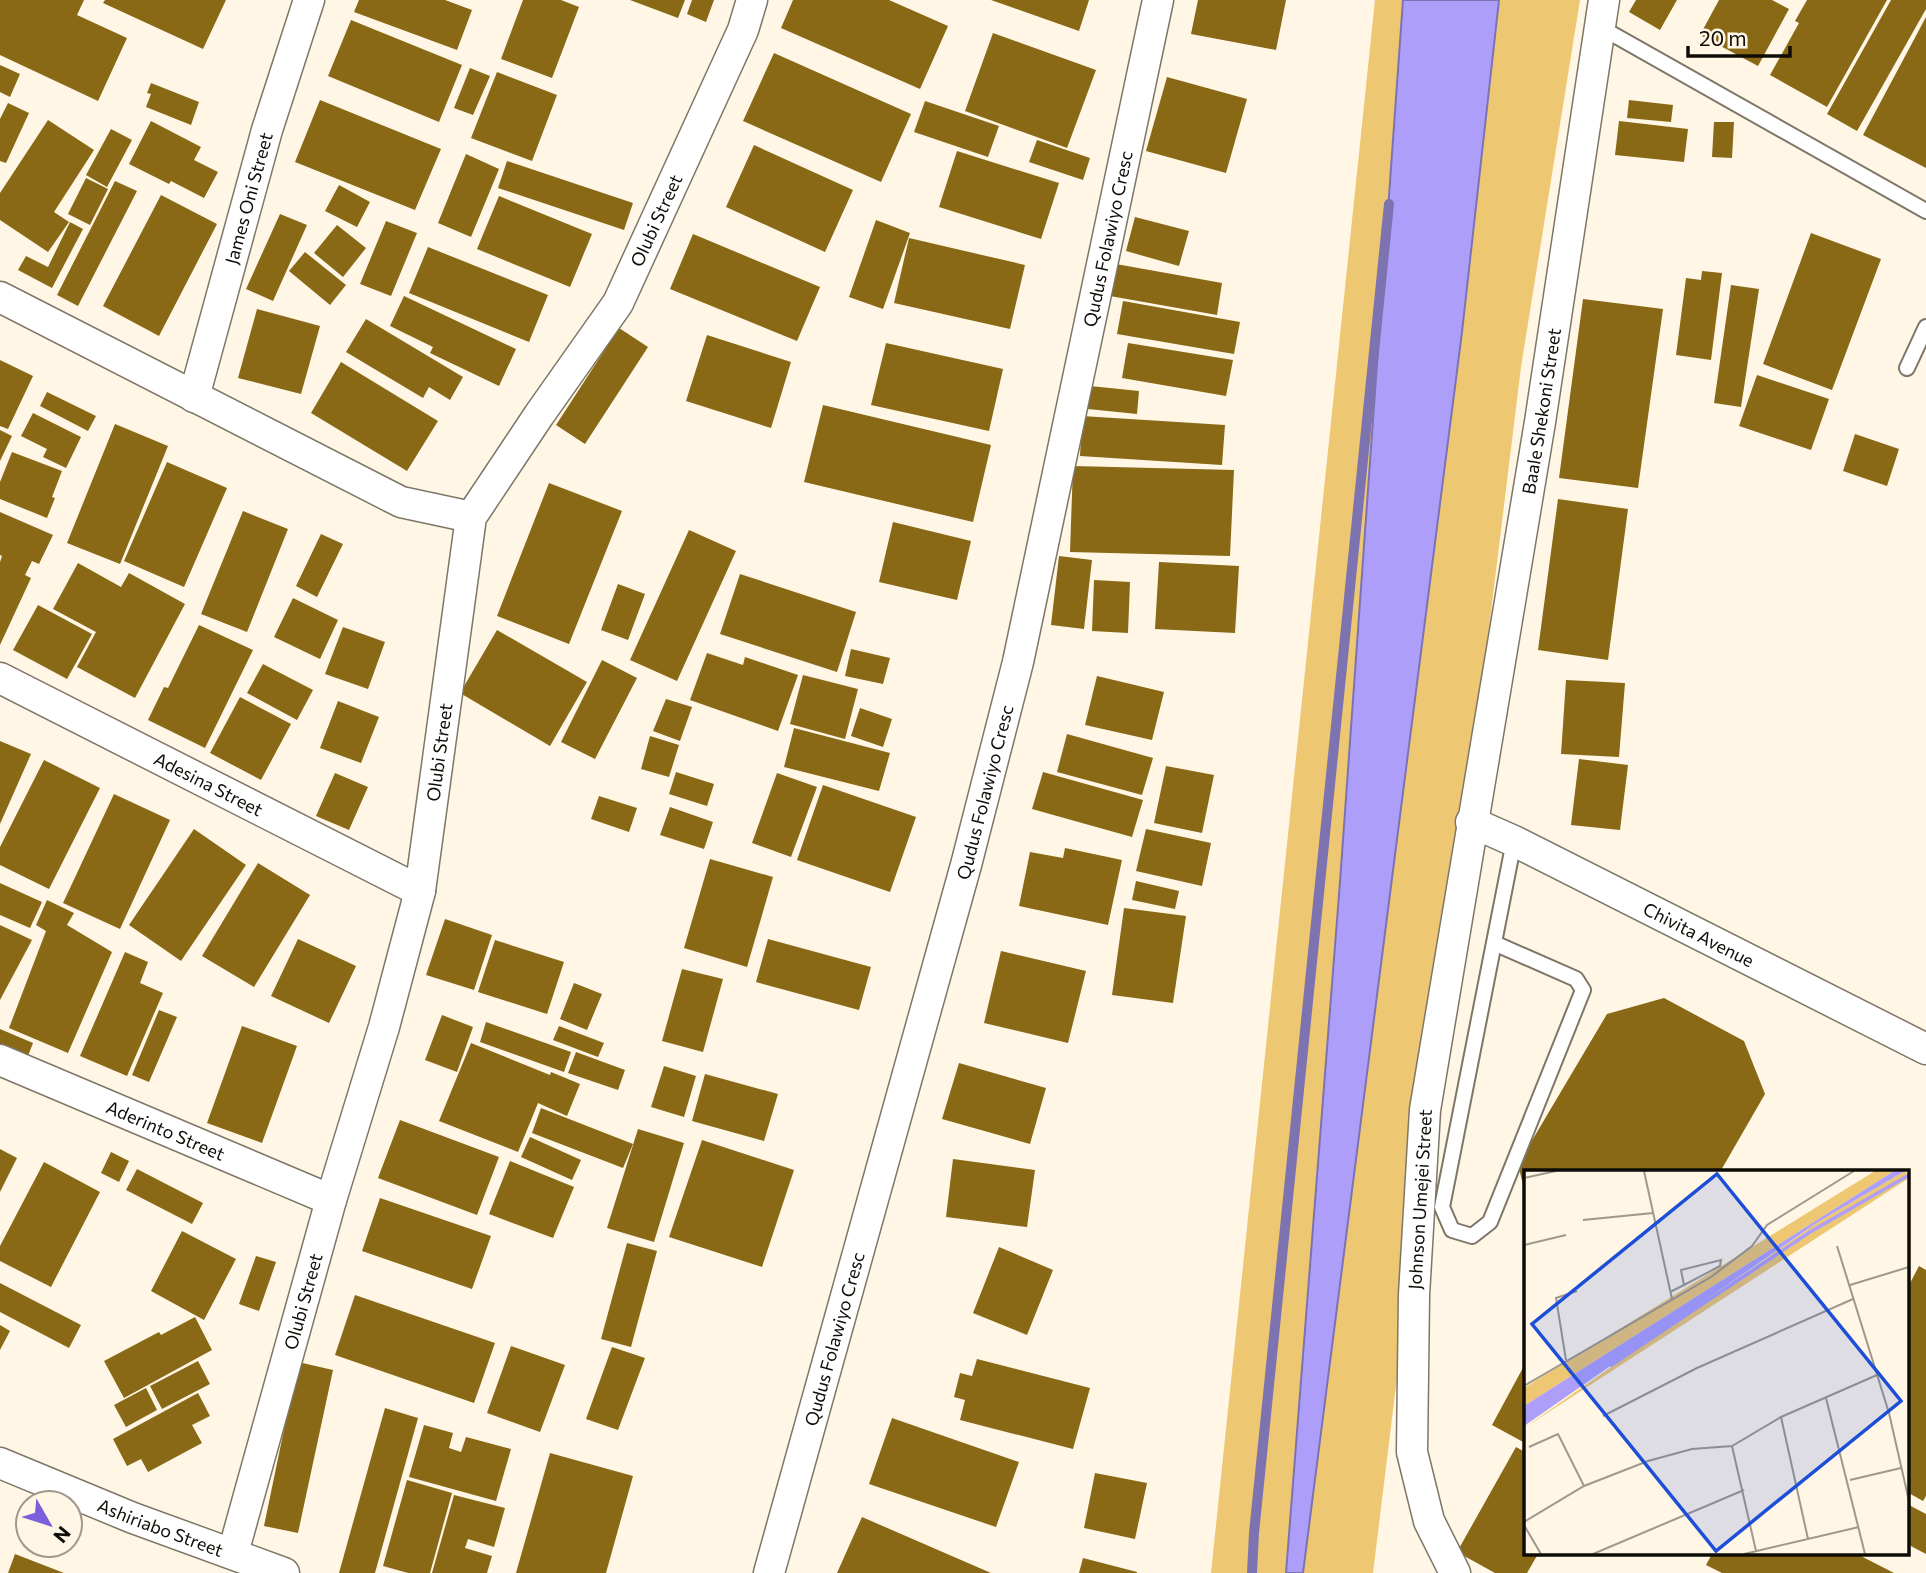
<svg xmlns="http://www.w3.org/2000/svg" width="1926" height="1573" font-family="Commissioner,sans-serif">
	<style>
		.green { fill: #eec772 }
		.water { fill: #ad9ff9; stroke: #7d73b0; stroke-width: 2 }
		.lines { fill: none; stroke-linecap: round; stroke-linejoin: round }
		.stream { stroke: #7d73b0; stroke-width: 10 }
		.building { fill: #896816 }
		.lane-casing { stroke: #7e7667; stroke-width: 18 }
		.street-casing { stroke: #7e7667; stroke-width: 33 }
		.lane { stroke: #fff; stroke-width: 14 }
		.street { stroke: #fff; stroke-width: 30 }
		.labels { text-anchor: middle; dominant-baseline: central; stroke-width: 5; stroke-linejoin: round; paint-order: stroke }
		.street-label { font-size: 18px; fill: #0e0c06; stroke: #fff6e5 }
		.inset-river { fill: none; stroke: #ad9ff9; stroke-width: 3.5 }
		.inset-road { fill: none; stroke: #9f988c; stroke-width: 2 }
		.view { fill: #1d4ed8; fill-opacity: 0.15; stroke: #1d4ed8; stroke-width: 3.5 }
		.inset-edge { fill: none; stroke: #0e0c06; stroke-width: 3.5 }
	</style>
	<rect width="100%" height="100%" fill="#fff6e5"/>
	<path class="green" d="M1375,0h28l-63,882 -54,691h-75z
		M1499,0h81l-59,367 -148,1206h-70l159,-1241z"/>
	<path class="water" d="M1403,0h96l-37,332 -159,1241h-17l54,-691z"/>
	<g class="lines">
		<path class="stream" d="M1252,1573l2,-40 135,-1329"/>
	</g>
	<path class="building" d="M0,0h84l-7,15 50,23 -29,63 -98,-46z
		M105,0h121l-23,49 -100,-46z
		M359,0h86l27,10 -15,40 -103,-38z
		M523,0h38l18,7 -27,71 -51,-19z
		M630,0h55l-7,18z
		M692,0h22l-8,22 -19,-8z
		M793,0h96l59,26 -28,63 -139,-61z
		M991,0h98l-10,31z
		M1198,0h88l-10,50 -85,-16z
		M1636,0h41l-17,30 -31,-18z
		M1719,0h53l17,9 -31,57 -58,-31z
		M1807,0h80l-60,107 -57,-32 29,-52 -4,-2z
		M1891,0h35v9l-69,122 -30,-17z
		M1926,17v151l-63,-33z
		M351,20l111,45 -23,57 -111,-46z
		M993,33l103,37 -29,78 -102,-37z
		M774,53l137,61 -30,68 -138,-61z
		M0,65l20,9 -10,23 -10,-5z
		M470,68l20,8 -17,39 -19,-7z
		M497,72l60,23 -25,66 -61,-23z
		M1167,77l80,22 -21,74 -80,-22z
		M151,83l48,19 -8,23 -45,-18 5,-13 -4,-1z
		M320,100l121,49 -26,61 -120,-48z
		M1629,100l44,5 -2,17 -44,-4z
		M925,101l74,25 -11,31 -74,-25z
		M8,103l21,10 -23,50 -6,-2v-42z
		M48,120l46,30 -40,62 15,10 -21,30 -48,-32v-27z
		M151,121l50,26 -7,13 24,12 -14,26 -33,-17 -2,3 -40,-20z
		M1619,121l69,8 -4,33 -69,-7z
		M1714,122h20l-2,36 -20,-1z
		M111,129l21,11 -25,47 -21,-12z
		M1037,140l53,18 -7,22 -54,-18z
		M754,145l99,45 -28,62 -99,-45z
		M957,151l102,32 -18,56 -102,-32z
		M466,154l33,15 -28,68 -33,-14z
		M507,161l126,42 -9,27 -126,-42z
		M86,178l22,11 -18,36 -22,-11z
		M115,181l22,10 -59,115 -21,-11z
		M339,185l31,17 -13,25 -32,-16z
		M161,195l56,29 -58,112 -56,-30z
		M499,196l93,38 -22,53 -93,-38z
		M280,214l27,11 -34,76 -27,-12z
		M1135,217l54,14 -10,35 -53,-15z
		M876,220l34,13 -27,76 -34,-12z
		M386,221l31,12 -26,63 -31,-12z
		M70,222l13,7 -31,59 -34,-18 8,-14 22,11z
		M337,225l29,23 -23,29 -29,-24z
		M1811,233l70,26 -49,131 -69,-26z
		M693,234l127,53 -23,54 -127,-52z
		M909,238l116,27 -15,64 -116,-26z
		M428,247l120,48 -19,47 -120,-49z
		M305,252l41,33 -16,20 -41,-34z
		M1116,264l106,19 -5,32 -107,-19z
		M1702,271l20,2 -11,87 -35,-5 10,-77 15,2z
		M1731,285l28,4 -18,118 -27,-4z
		M404,296l112,53 -17,37 -69,-33 3,-6 -43,-21z
		M1583,299l80,10 -25,179 -79,-10z
		M1123,301l117,21 -6,32 -117,-20z
		M257,309l63,17 -19,68 -63,-16z
		M366,319l97,58 -13,23 -21,-13 -6,11 -77,-46z
		M619,328l29,19 -63,97 -29,-19z
		M707,335l84,27 -20,66 -85,-27z
		M886,343l117,26 -14,62 -118,-26z
		M1128,343l105,17 -7,36 -104,-18z
		M0,360l33,16 -25,53 -8,-3z
		M341,362l97,59 -31,50 -96,-58z
		M1757,375l72,24 -18,51 -72,-24z
		M1090,386l49,5 -2,23 -49,-5z
		M47,392l49,24 -8,15 -48,-25z
		M823,405l168,40 -18,77 -169,-40z
		M33,413l48,24 -15,31 -23,-11 4,-8 -26,-13z
		M1082,416l143,9 -3,40 -142,-9z
		M115,424l53,22 -48,118 -53,-21z
		M0,430l12,6 -12,25z
		M1855,434l44,15 -12,37 -44,-15z
		M12,452l50,19 -10,26 3,1 -8,20 -47,-19v-17z
		M167,462l60,26 -43,99 -60,-26z
		M1073,466l161,4 -4,86 -160,-4z
		M549,483l73,28 -53,133 -72,-28z
		M1558,499l70,10 -20,151 -70,-10z
		M243,511l45,18 -41,103 -46,-18z
		M0,512l53,23 -14,29 -7,-3 -7,14 6,3 -31,67v-83l2,-6 -2,-1z
		M893,522l78,19 -14,59 -78,-18z
		M689,530l47,21 -59,130 -47,-21z
		M321,534l22,10 -26,53 -21,-11z
		M1059,556l33,4 -8,69 -33,-4z
		M1159,562l80,4 -4,67 -80,-4z
		M78,563l43,24 8,-14 56,31 -50,94 -58,-31 19,-35 -43,-23z
		M740,574l116,38 -19,60 -117,-38z
		M1094,580l36,2 -2,51 -36,-2z
		M618,584l27,10 -17,46 -27,-10z
		M293,598l45,22 -18,39 -46,-22z
		M38,605l54,29 -25,45 -54,-29z
		M199,625l54,25 -48,98 -57,-28 16,-33 4,1z
		M343,627l42,15 -17,47 -43,-15z
		M497,630l90,52 -37,64 -90,-53z
		M851,649l39,9 -7,26 -38,-8z
		M707,653l36,12 2,-8 53,18 -20,56 -88,-31z
		M602,660l35,18 -42,81 -34,-17z
		M263,664l50,26 -16,30 -50,-27z
		M803,675l55,14 -13,50 -55,-15z
		M1097,676l67,16 -12,48 -67,-15z
		M1566,680l59,3 -6,74 -58,-3z
		M240,697l51,27 -30,56 -51,-27z
		M666,699l26,8 -12,34 -27,-10z
		M338,701l41,16 -18,46 -41,-15z
		M860,708l32,11 -9,28 -32,-11z
		M794,728l96,25 -11,38 -95,-24z
		M1067,734l86,24 -11,37 -85,-23z
		M650,736l29,9 -10,32 -28,-8z
		M0,741l31,13 -31,70z
		M1579,759l49,6 -8,65 -49,-5z
		M44,760l56,28 -51,101 -49,-24v-18z
		M1166,766l48,9 -12,58 -48,-10z
		M676,772l38,12 -7,22 -38,-12z
		M1043,772l100,28 -11,37 -100,-28z
		M335,773l33,14 -19,43 -33,-14z
		M777,773l40,14 -26,70 -39,-14z
		M823,785l93,32 -26,75 -93,-32z
		M114,794l56,26 -50,109 -57,-26z
		M599,796l38,12 -8,24 -38,-13z
		M670,807l43,15 -9,27 -44,-14z
		M194,829l52,36 -65,96 -52,-36z
		M1146,829l65,14 -9,43 -66,-15z
		M1065,848l57,12 -14,65 -89,-19 11,-54 33,6z
		M710,859l63,18 -26,90 -63,-19z
		M258,863l52,32 -56,92 -52,-31z
		M1136,881l43,10 -4,18 -43,-9z
		M0,883l42,19 -12,26 -30,-13z
		M47,900l27,13 -7,12 45,27 -44,101 -59,-25 37,-97 -10,-6z
		M1124,908l62,8 -13,87 -61,-8z
		M445,919l47,16 -18,55 -48,-15z
		M0,925l32,15 -32,60z
		M298,939l58,27 -27,57 -58,-27z
		M768,939l103,28 -12,43 -103,-28z
		M495,940l69,22 -17,52 -69,-22z
		M1001,951l85,20 -18,72 -84,-20z
		M125,952l23,10 -8,21 23,10 -36,83 -47,-20z
		M682,969l41,10 -20,73 -41,-11z
		M574,983l28,11 -15,36 -27,-11z
		M1664,998l80,43 21,53 -45,78h-195l-1,17 -6,-25 89,-150z
		M159,1010l18,7 -28,65 -17,-7z
		M442,1015l31,12 -16,45 -32,-12z
		M486,1022l85,30 -7,20 -84,-30z
		M242,1026l55,20 -35,97 -55,-20z
		M559,1026l45,17 -6,14 -45,-17z
		M0,1029l33,14 -7,18 -26,-10z
		M471,1043l79,32 1,-3 29,12 -13,32 -29,-13 -20,49 -79,-31z
		M576,1052l49,18 -7,20 -50,-17z
		M959,1063l87,25 -16,56 -88,-25z
		M664,1066l32,10 -12,41 -33,-10z
		M705,1074l73,20 -14,47 -72,-20z
		M541,1108l92,36 -10,24 -91,-35z
		M400,1120l99,37 -22,58 -99,-37z
		M638,1129l46,14 -30,99 -47,-14z
		M530,1137l51,23 -9,20 -51,-23z
		M702,1140l92,30 -32,97 -93,-30z
		M0,1149l17,9 -17,34z
		M111,1152l18,9 -10,21 -18,-9z
		M953,1159l82,11 -8,57 -81,-10z
		M510,1161l64,26 -21,51 -64,-24z
		M44,1162l56,30 -49,95 -51,-26v-15z
		M137,1169l66,34 -11,21 -66,-34z
		M380,1198l111,38 -19,53 -110,-38z
		M182,1231l54,28 -32,61 -53,-29z
		M627,1243l30,8 -26,96 -30,-8z
		M999,1247l54,23 -26,65 -54,-22z
		M256,1256l20,6 -17,49 -20,-7z
		M1919,1266l7,4v226l-3,5 -16,-9v-203z
		M0,1283l81,42 -12,23 -69,-36z
		M355,1295l140,48 -21,60 -139,-48z
		M195,1317l17,33 -88,48 -20,-37 55,-29 2,3z
		M0,1325l10,6 -10,19z
		M511,1346l54,19 -25,67 -53,-19z
		M612,1347l33,11 -27,72 -32,-11z
		M977,1359l113,29 -17,61 -113,-29 5,-20 -11,-3 6,-24 12,3z
		M198,1361l12,23 -48,25 -12,-23z
		M298,1362l35,8 -35,163 -34,-7z
		M1525,1364v79l-33,-18z
		M146,1388l11,22 -31,17 -12,-22z
		M198,1393l12,23 -18,9 10,18 -54,29 -7,-13 -14,7 -14,-27z
		M385,1408l33,10 -43,155h-36z
		M892,1418l127,44 -23,65 -127,-43z
		M424,1425l29,8 -4,15 12,4 5,-15 45,12 -15,52 -87,-24z
		M1516,1447l9,5v102h13l-11,19h-32l-38,-21z
		M550,1453l83,23 -27,97h-90z
		M1095,1473l52,10 -12,56 -51,-11z
		M407,1480l45,13 -22,80h-22l-25,-7z
		M454,1495l51,13 -11,39 -26,-8 -3,9 27,8 -5,17h-55z
		M1907,1504l19,10v40l-19,-10z
		M862,1517l129,56h-154z
		M15,1554l49,19h-56z
		M1712,1554h145l37,19h-172l-16,-8z
		M1083,1558l54,14v1h-58z"/>
	<g class="lines">
		<g class="lane-casing">
			<path id="lane" d="M1600,27l326,184
				M1907,368l19,-41
				M1494,943l82,36 7,11 -93,232 -18,14 -20,-6 -10,-23 72,-366"/>
		</g>
		<g class="street-casing">
			<g id="street">
				<path d="M0,297l401,205 70,15"/>
				<path id="s1" d="M194,397l73,-267 42,-130"/>
				<path id="s2" d="M0,678l420,213"/>
				<path id="s3" d="M1471,822l43,19 412,208"/>
				<path id="s4" d="M0,1060l331,140"/>
				<path id="s5" d="M0,1463l133,55 151,55"/>
				<path id="s6" d="M233,1553l98,-353 53,-173 36,-136 51,-374 68,-102 79,-112 125,-273 9,-30"/>
				<path id="s7" d="M769,1573l197,-708 52,-203 140,-662"/>
				<path id="s8" d="M1455,1573l-26,-52 -17,-69 2,-157 11,-185 115,-688 64,-422"/>
			</g>
		</g>
		<use href="#lane" class="lane"/>
		<use href="#street" class="street"/>
	</g>
	<g class="labels">
		<g class="street-label">
			<text stroke="none"><textPath href="#s1" startOffset="206">James Oni Street</textPath></text>
			<text stroke="none"><textPath href="#s6" startOffset="1416">Olubi Street</textPath></text>
			<text stroke="none"><textPath href="#s7" startOffset="1377">Qudus Folawiyo Cresc</textPath></text>
			<text stroke="none"><textPath href="#s8" startOffset="1180">Baale Shekoni Street</textPath></text>
			<text stroke="none"><textPath href="#s6" startOffset="828">Olubi Street</textPath></text>
			<text stroke="none"><textPath href="#s2" startOffset="234">Adesina Street</textPath></text>
			<text stroke="none"><textPath href="#s7" startOffset="810">Qudus Folawiyo Cresc</textPath></text>
			<text stroke="none"><textPath href="#s3" startOffset="254">Chivita Avenue</textPath></text>
			<text stroke="none"><textPath href="#s4" startOffset="180">Aderinto Street</textPath></text>
			<text stroke="none"><textPath href="#s8" startOffset="382">Johnson Umejei Street</textPath></text>
			<text stroke="none"><textPath href="#s6" startOffset="261">Olubi Street</textPath></text>
			<text stroke="none"><textPath href="#s7" startOffset="243">Qudus Folawiyo Cresc</textPath></text>
			<text stroke="none"><textPath href="#s5" startOffset="173">Ashiriabo Street</textPath></text>
		</g>
	</g>
	<g transform="translate(1524 1170)">
		<rect width="385" height="385" fill="#fff6e5"/>
		<path d="M351,1h19l-370,235v-18zM381,1l4,7 -385,250 294,-206z" fill="#eec772"/>
		<path d="M370,1h11l-87,51 -294,204v-20z" fill="#ad9ff9"/>
		<path class="inset-river" d="M86,196l200,-134 99,-57"/>
		<path class="inset-road" d="M120,1l28,128M0,8l32,-7M59,50l70,-7M0,75l42,-10M313,76l52,167 20,88M326,115l59,-18M146,122l14,-7 36,-19 1,-6 -40,10 3,15M42,190l-10,-62 21,-7M0,216l187,-109 41,-31 15,-21 87,-54M302,228l39,156M79,246l94,-48 156,-69M257,247l27,122M208,276l24,105M5,277l29,-13 26,52M326,310l51,-12M0,352l60,-36 64,-25 44,-12 40,-3 49,-29 96,-42M0,355l17,29M69,384l151,-64M220,384l115,-27"/>
		<path class="view" d="M193,4l184,227 -185,150 -184,-227z"/>
		<rect width="385" height="385" class="inset-edge"/>
	</g>
	<g transform="translate(49 1524) rotate(129)"><circle r="33" fill="#fff6e5" stroke="#9f988c" stroke-width="2"/>
	<path d="M0-5L12 26L0 18L-12 26Z" fill="#7b60db"/>
	<text y="-10" font-size="19" font-weight="bold" text-anchor="middle" fill="#0e0c06">N</text>
	</g>
	<path d="M1688 46v10h102v-10" fill="none" stroke="#0e0c06" stroke-width="3.5"/>
	<text x="1699" y="46" font-size="21" fill="#0e0c06" stroke="#fff6e5" stroke-width="5" paint-order="stroke">20 m</text>
</svg>
